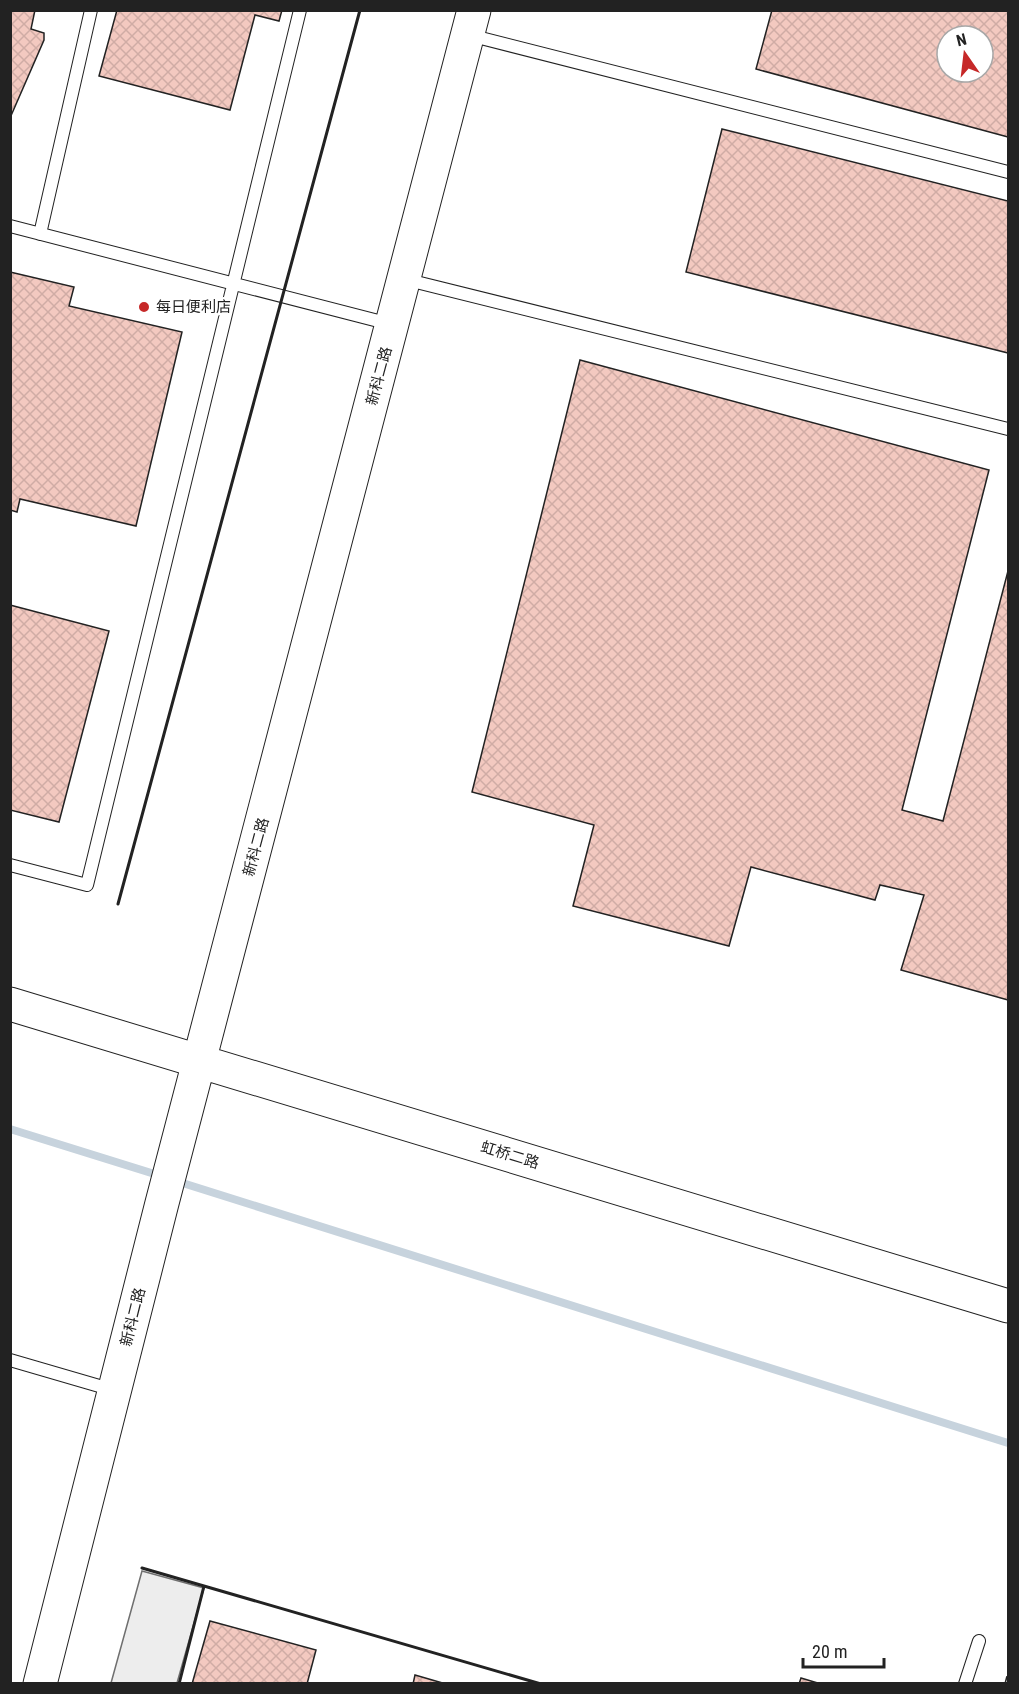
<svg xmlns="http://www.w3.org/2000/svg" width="1019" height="1694" font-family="'Roboto Condensed','Noto Sans SC',sans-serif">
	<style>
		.parking { fill: #ededed; stroke: #6f6f6f; stroke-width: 1.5 }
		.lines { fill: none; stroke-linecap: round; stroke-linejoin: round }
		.stream { stroke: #c7d3dd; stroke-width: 8 }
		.building { fill: url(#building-cross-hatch); stroke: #222; stroke-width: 1.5; fill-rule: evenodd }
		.lane-casing { stroke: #222; stroke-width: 14 }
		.secondary-casing { stroke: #222; stroke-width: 35 }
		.lane { stroke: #fff; stroke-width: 12 }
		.secondary { stroke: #fff; stroke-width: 33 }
		.fence { stroke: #222; stroke-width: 1.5; stroke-dasharray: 8 3; stroke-linecap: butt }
		.wall { stroke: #222; stroke-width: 3 }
		.poi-dot { fill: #c62828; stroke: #fff; stroke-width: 2 }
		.labels { text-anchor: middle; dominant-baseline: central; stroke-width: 4.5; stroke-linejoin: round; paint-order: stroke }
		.poi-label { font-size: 15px; fill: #222; stroke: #fff; text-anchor: start }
		.street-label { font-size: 15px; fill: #222; stroke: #fff }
	</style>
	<defs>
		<pattern id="building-cross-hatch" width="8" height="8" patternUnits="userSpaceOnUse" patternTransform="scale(1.5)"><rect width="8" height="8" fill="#f3c9c0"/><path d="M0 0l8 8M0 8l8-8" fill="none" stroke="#d0aca5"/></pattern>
	</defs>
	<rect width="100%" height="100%" fill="#fff"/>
	<path class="parking" d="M142,1571l62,17 -27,95h-66z"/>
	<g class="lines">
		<path class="stream" d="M10,1129l151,47
			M173,1180l835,263"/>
	</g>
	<path class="building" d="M10,10h25l-4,19 13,4v7l-34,78z
		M117,10h165l-3,11 -24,-6 -25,95 -131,-34z
		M772,10h236v127l-252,-68zM947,36h36v36h-36z
		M722,129l286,72v152l-322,-81z
		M10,272l64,15 -5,19 113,26 -46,194 -116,-27 -3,13 -7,-2z
		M580,360l409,110 -87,340 41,11 65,-250v429l-107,-30 23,-75 -44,-10 -5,15 -124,-33 -22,79 -156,-40 21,-81 -122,-33z
		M10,605l99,26 -50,191 -49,-12z
		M210,1621l106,29 -9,34h-115z
		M415,1675l31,9h-33z
		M801,1678l20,6h-22z"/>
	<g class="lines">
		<g class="lane-casing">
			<path id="lane" d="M469,35l539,137
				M10,226l380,98
				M40,234l51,-224
				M404,279l604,150
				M10,865l77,20 213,-875
				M10,1360l103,30
				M965,1684l14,-43"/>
		</g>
		<g class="secondary-casing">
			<path id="secondary" d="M10,1004l998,302
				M40,1684l122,-481 312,-1193"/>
		</g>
		<use href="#lane" class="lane"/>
		<use href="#secondary" class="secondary"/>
		<path class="fence" d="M1005,1684l3,-12"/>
		<path class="wall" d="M118,904l242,-894
			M142,1568l399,116
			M179,1684l25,-98"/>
	</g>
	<circle class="poi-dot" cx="144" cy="307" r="6"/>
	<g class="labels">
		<g class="poi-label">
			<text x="156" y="307">每日便利店</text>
		</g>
		<g class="street-label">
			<text transform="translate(379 376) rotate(-75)">新科二路</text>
			<text transform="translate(256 847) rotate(-75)">新科二路</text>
			<text transform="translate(510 1155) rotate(17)">虹桥二路</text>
			<text transform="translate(133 1317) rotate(-76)">新科二路</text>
		</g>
	</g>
	<rect width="1019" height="1694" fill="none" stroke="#222222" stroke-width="24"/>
	<g transform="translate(965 54) rotate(346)"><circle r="28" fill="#ffffff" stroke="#a7a7a7" stroke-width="1.5"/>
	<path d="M0-4.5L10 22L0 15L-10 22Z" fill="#c62828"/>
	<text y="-9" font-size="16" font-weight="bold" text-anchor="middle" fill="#222222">N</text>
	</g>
	<path d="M803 1658v9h81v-9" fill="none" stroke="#222222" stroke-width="3"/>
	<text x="812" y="1658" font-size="18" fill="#222222" stroke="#ffffff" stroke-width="4.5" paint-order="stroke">20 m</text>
</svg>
